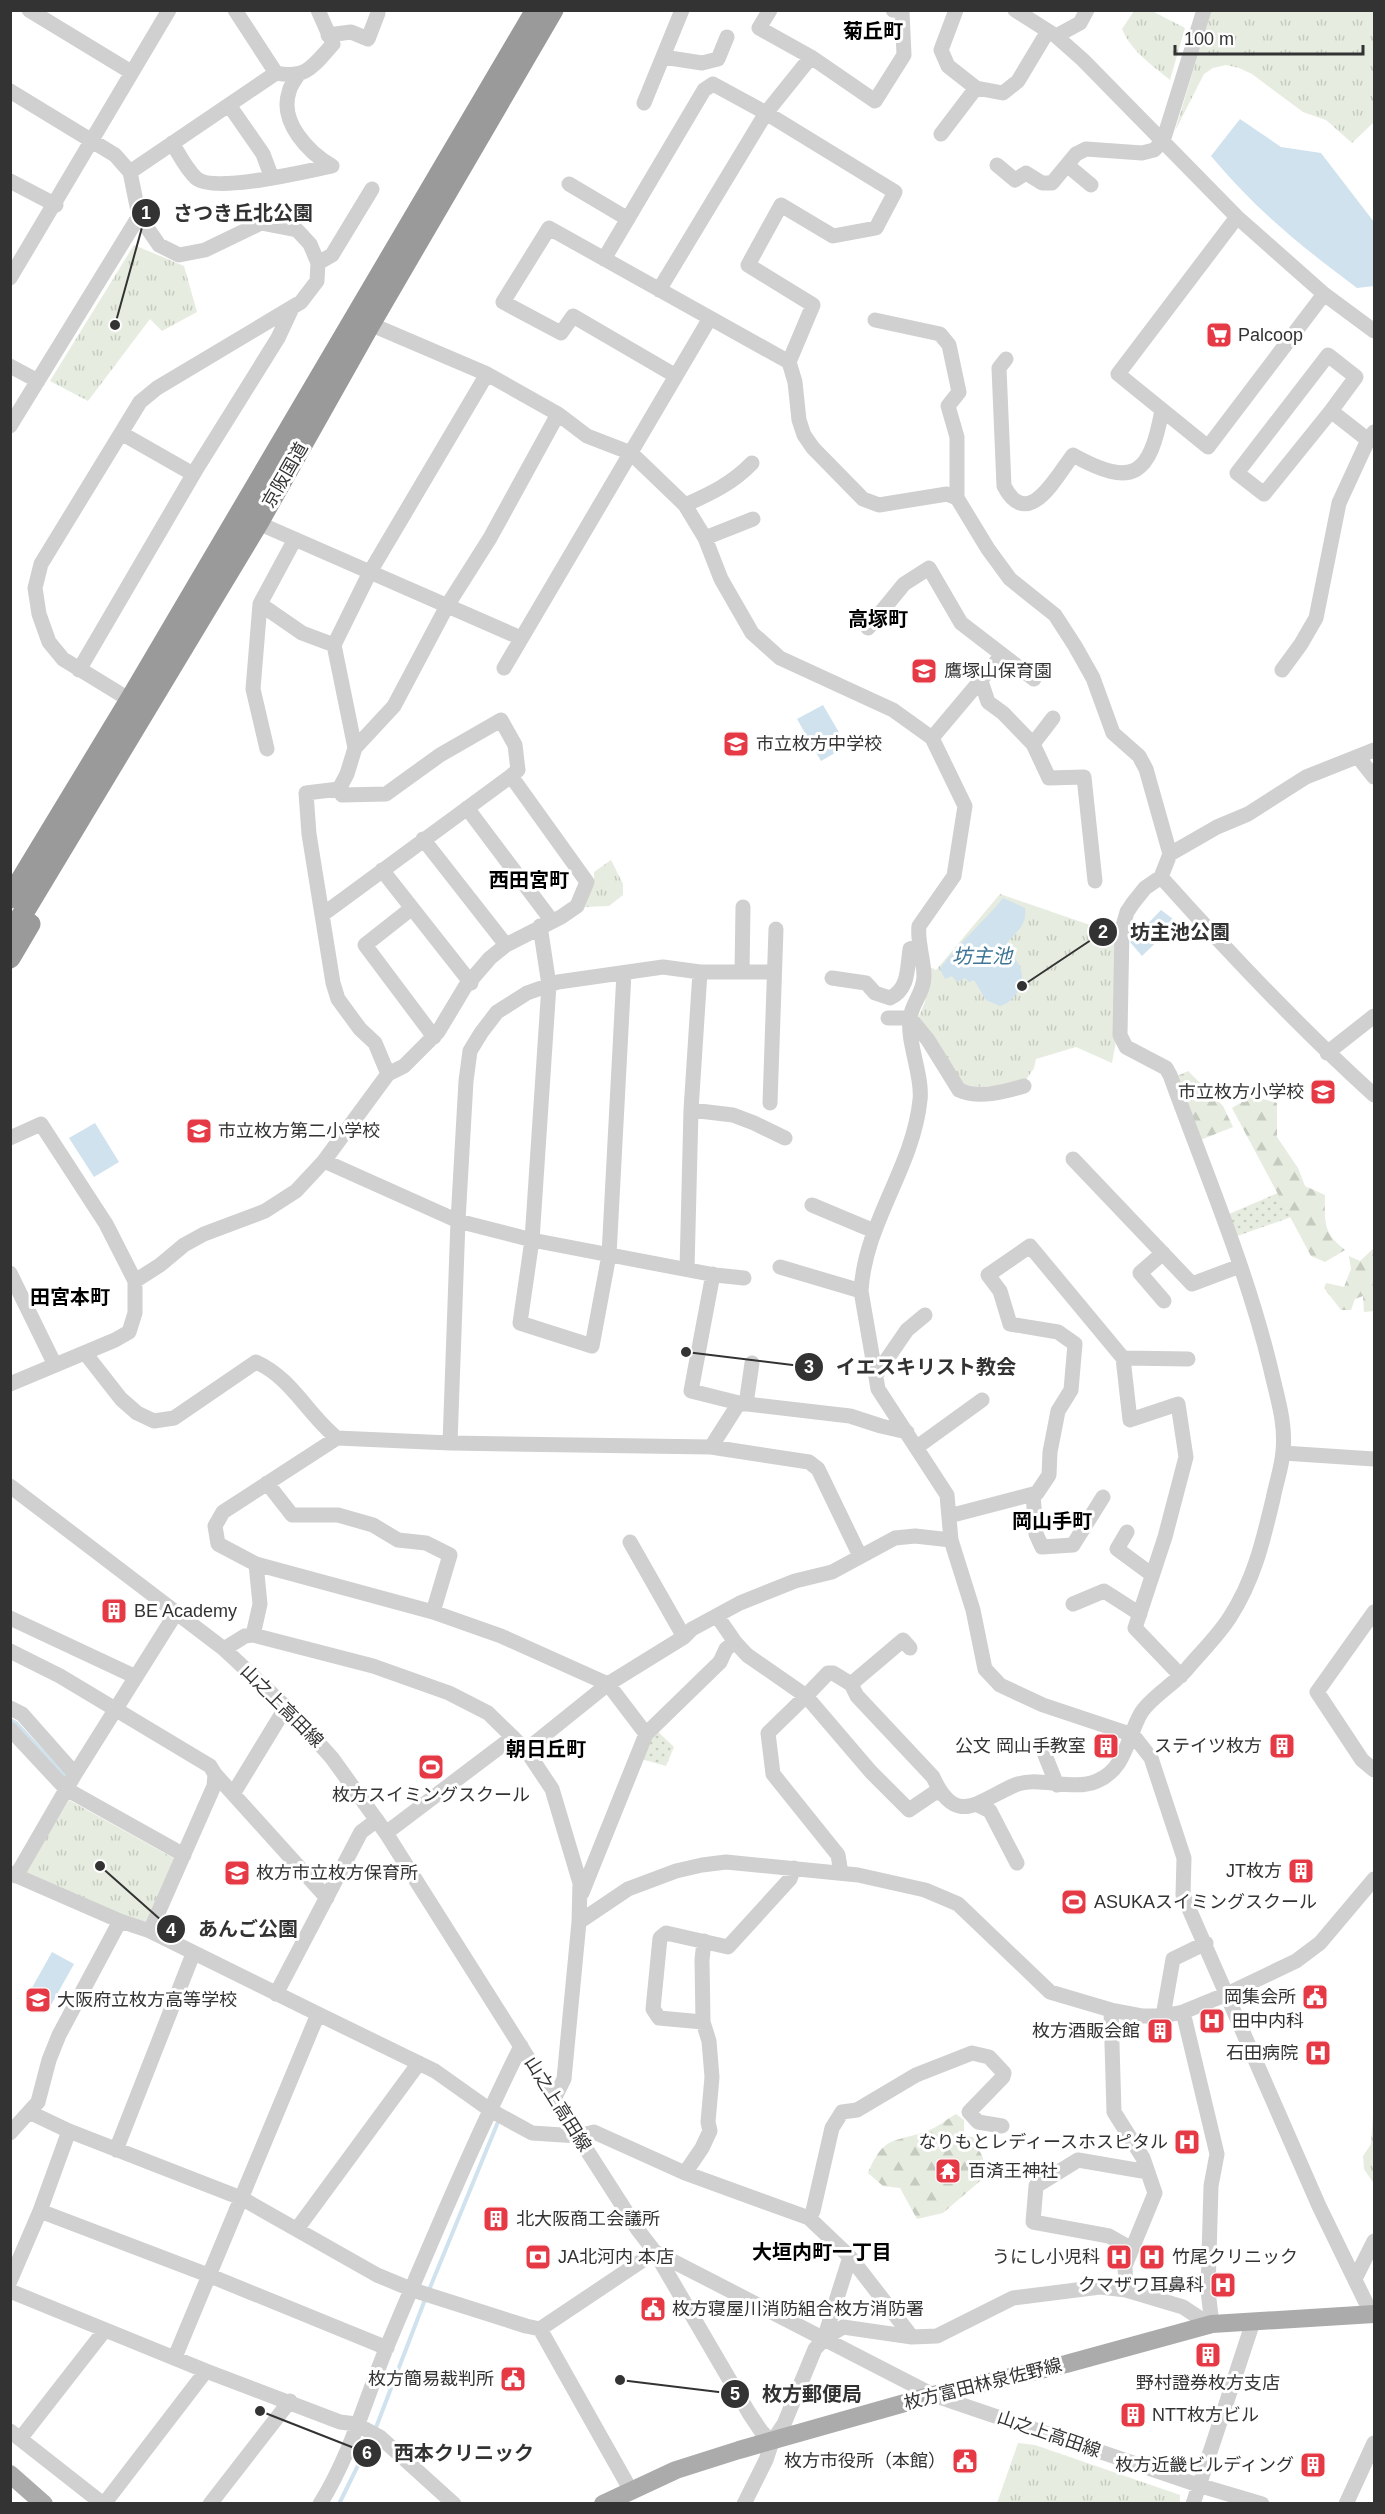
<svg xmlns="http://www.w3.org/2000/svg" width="1385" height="2514" font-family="Helvetica,'Noto Sans JP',sans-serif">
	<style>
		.grass { fill: url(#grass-dots) }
		.forest { fill: url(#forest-firs) }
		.park { fill: url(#park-tufts) }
		.water { fill: #cfe2ee }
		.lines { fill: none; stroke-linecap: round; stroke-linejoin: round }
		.stream { stroke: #cfe2ee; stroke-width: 4 }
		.minor { stroke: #d0d0d0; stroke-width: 15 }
		.major { stroke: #ababab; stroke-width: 18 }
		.highway { stroke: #9a9a9a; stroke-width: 21 }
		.labels { text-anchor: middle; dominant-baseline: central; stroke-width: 6; stroke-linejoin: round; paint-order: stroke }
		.poi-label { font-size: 18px; fill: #333; stroke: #fff; text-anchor: start }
		.street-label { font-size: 18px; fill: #333; stroke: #fff }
		.neighbourhood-label { font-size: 20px; font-weight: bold; fill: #000; stroke: #fff }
		.water-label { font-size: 20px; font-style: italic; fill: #3f7597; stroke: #fff }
		.leader { fill: none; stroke: #333; stroke-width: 2 }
		.callout-dot { fill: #333; stroke: #fff; stroke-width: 2 }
		.mark-label { font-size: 18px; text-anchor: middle; font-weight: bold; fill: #fff }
		.callout-label { font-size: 20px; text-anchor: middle; font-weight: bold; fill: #333; stroke: #fff; stroke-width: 6; stroke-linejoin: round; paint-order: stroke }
	</style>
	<defs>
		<pattern id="grass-dots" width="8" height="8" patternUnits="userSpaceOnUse" patternTransform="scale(1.5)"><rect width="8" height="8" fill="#e6ecdf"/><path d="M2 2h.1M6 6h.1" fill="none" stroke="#c6cbc0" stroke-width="1.8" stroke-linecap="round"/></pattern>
		<pattern id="forest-firs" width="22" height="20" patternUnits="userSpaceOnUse" patternTransform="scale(1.5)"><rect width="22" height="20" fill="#e6ecdf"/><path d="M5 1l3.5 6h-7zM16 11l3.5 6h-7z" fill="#c6cbc0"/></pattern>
		<pattern id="park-tufts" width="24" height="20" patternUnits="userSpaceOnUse" patternTransform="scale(1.5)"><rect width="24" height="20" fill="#e6ecdf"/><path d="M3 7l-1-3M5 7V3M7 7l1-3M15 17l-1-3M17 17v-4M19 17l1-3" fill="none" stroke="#c6cbc0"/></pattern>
	</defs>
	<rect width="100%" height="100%" fill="#fff"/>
	<path class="grass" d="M1280,1192l11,25 -54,19 -8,-22z
		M654,1728l20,19 -8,19 -28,-8z"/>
	<path class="forest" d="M1188,1071l35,35 10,21 -35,14 -27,-62z
		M1252,1096l25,7v34l21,31 7,18 20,9c0,27 -3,37 20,55l-20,12 -14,-6 -79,-148z
		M1374,1248v63l-10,1 -1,-16 -8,3 -4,11h-10l-17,-22 2,-5 18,4 7,-18 -2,-13 11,5z
		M956,2114l8,6v16l9,1 10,21 -3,23 -37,32 -26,6 -17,-31 -17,-2 -15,-13c16,-38 25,-30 59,-42 10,-3 20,-12 29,-17z"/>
	<path class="park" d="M1134,11h18l33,17 -15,52c-19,-16 -38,-28 -48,-51z
		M1211,11h163v111l-22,21 -26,-23 -23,-8 -51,-38 -13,-6 -13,-3 -13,3 -9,6 -29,57z
		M134,245l50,21 13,46 -35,19 -12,-12 -62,82 -38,-20z
		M611,860l12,24v11l-14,11 -24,1 9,-24v-11z
		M1000,894l119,41 -2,101 -5,27 -36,-16 -40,12 -2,9 -8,12c-23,6 -42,9 -66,4l-42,-66 7,-16 5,-35 6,3z
		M69,1800l106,59 -28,66 -123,-51z
		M1374,2114v70l-10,-15 -1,-13 8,-12 2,-29z
		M1018,2443l17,2 145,50v8h-183z"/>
	<path class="water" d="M1240,119l41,28 40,6 53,69v64l-17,2c-56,-42 -101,-78 -146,-132z
		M823,705l24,41 -26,15 -24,-42z
		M1003,898l22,10c2,19 -8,22 -18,35 0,11 6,11 11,20 10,16 -1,38 -18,43l-14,-6 -12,-20 -5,2 -4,-4 -8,4 -5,-6 -7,3 -5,-10c18,-26 43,-46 63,-71z
		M1161,910l16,12 -35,34 -12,-14z
		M95,1123l24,39 -25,15 -25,-39z
		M52,1952l22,12 -23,41 -22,-12z"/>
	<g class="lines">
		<path class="stream" d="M10,1720l6,3 50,54
			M429,2290l69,-168
			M375,2430l51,-133
			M339,2504l33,-67"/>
		<path class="minor" d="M29,10l102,62
			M235,10l41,63
			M770,10l-11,18 52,29 64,44 29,-46 -2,-44 -9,-1
			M1015,10l41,26 27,24 154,157 87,77 50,37
			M328,35l23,-3 17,7 10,-26
			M1056,36l24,-13 7,-13
			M663,57l39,6 16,-4 9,-22
			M976,88l27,5 15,-12 30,-50
			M10,91l105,64 15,17 9,44 20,29 20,10 26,-5 56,-27 36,7 13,14 8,19 -1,18 -16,21 -144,86 -17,14 -99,162 -6,24 4,26 10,28 14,17 67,41
			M644,103l38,-93
			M229,105l34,49 9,24
			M941,134l35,-46 -28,-22 -7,-16 15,-40
			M172,143c7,11 14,26 24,35 18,16 111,-7 136,-12 -23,-13 -53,-44 -43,-74 1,-6 6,-12 9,-17
			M997,165l18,15 11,-7 16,10h10l24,-29 10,-5 56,4 12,-3 9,-9 41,-131
			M1067,165l24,20
			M130,172l146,-99c31,6 37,-7 57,-29l-15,-34
			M10,181l46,24
			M569,184l59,35
			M1237,217l-119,157 90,73 116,-153
			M604,259l100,-169 9,-6 53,29 129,79 -19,36 -43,8 -52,-31 -33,60 65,40 -24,57 6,20 4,38 5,15 9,13 50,51 16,6 68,-11 10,4 31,51 22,30 45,36 20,31 18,32 20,55 26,23 7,13 24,85
			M318,263l14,-8 40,-66
			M10,278l159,-268
			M659,290l107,-177 45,-56
			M875,320l65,14 9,11 10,47 -11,14 9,31v61
			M370,324l117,50 71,40 29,22 44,17 54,52 20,33 16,41 31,54 28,25 113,52 39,28 33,68 -11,70 -35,50c-2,17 5,33 5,50 0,17 -13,28 -14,43 -3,24 13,57 10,81 -7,68 -55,122 -59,191l17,98 69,106 4,45 22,70 12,59 15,16 43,20 90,30 18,23 33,100 -1,37 136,311 52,107
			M1006,359l-7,9 5,118c24,46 52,-9 69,-31 61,34 77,20 89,-45
			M10,366l28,15
			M676,376l-103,-60 -12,17 -58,-31 46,-74 240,134
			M1331,411l-67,83 -27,-21 91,-118 28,22 -25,34 37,29
			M10,426l129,-210
			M121,433l72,41
			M685,505c25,-11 48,-22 67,-42
			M258,523l263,115
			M705,538l48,-19
			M260,604l42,29 32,12 21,103 -8,26 -8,15 -33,4 3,41 24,149 5,16 22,30 15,14 13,31
			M868,628l36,-44 25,-16 32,55 73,56
			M334,645l36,-73 117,-198
			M504,668l206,-350
			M79,670l118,-202 81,-130 14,-30
			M1282,670l19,-26 15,-26 23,-115 29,-63 6,-8
			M981,681l7,21 15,11 30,31 16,34 35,-1 11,104
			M932,738l69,-82
			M1033,744l20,-26
			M355,748l39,-42 53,-100 43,-68 68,-124
			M267,749l-14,-60 7,-85 35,-65
			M1358,757l16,20
			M339,789l3,6 44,-1 54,-39 61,-35 14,25 3,25 -7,6
			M467,808l85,113
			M423,839l83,106
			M382,870l89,113
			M1161,877c68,76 138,150 213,218
			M412,908l-47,37 69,92
			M540,926l9,59 -17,255 -12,83 72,23 17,-91 15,-282
			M742,972l1,-65
			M832,978l34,5 9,10 15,5c19,-9 17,-29 20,-49l10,-4
			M888,1018h22l18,22 31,50c19,9 45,2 65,-4
			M1327,1053l47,-37
			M770,1103l6,-174
			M691,1110l42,5 21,8 31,15
			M10,1138l31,-14 65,100 29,57v32l-6,19 -14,8 -105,44
			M1073,1159l119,125 48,-18
			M324,1161l134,60 74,19 183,35 29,3
			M812,1205l62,26
			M1163,1253l-23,20 24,28
			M780,1267l81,24
			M687,1269l4,-159 9,-138
			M10,1273l45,92
			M713,1274l-22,117 48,12
			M135,1281l25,-16 24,-20 20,-11 61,-23 31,-20 28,-30 64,-87 16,-8 34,-34 27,-45 25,-29 16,-13 55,-28 16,-11 10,-24 -76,-106 -189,139
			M85,1353l36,46 16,14 17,8 20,-3 82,-56c36,16 52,53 81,76l113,5 261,4 98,15 9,7 42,87
			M1123,1358l65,1
			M876,1375l31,-45 18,-15
			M746,1404l6,-41
			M337,1438l-114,74 -8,14 3,18 38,20 177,48 68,24 107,48 38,50
			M450,1443l8,-222 8,-140 4,-30 11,-18 16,-21 30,-19 31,-11 105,-15 37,5h74
			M711,1447l28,-44 111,13 31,10 26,6
			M917,1447l65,-47
			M1283,1453l91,6
			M267,1483l25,32h46l35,10 25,15 28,3 24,12 -17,57
			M10,1486l214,163 65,61 43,48 54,75 168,266 84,131 17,22 278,143 265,90 64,19
			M1033,1494l3,40 6,13 31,-2 30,-48
			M949,1516l88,-23 12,-18 1,-23 8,-41 13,-21 4,-46 -17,-12 -48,-8 -10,-33 -12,-16 42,-29 93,112 7,62 48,-16 8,53 -21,80 -30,91 46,48
			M1127,1532l-10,17 34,25
			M630,1542l54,95
			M1073,1604l31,-13 36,23
			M1374,1612l-57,80 45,68 12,10
			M717,1616l18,26 12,13 59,41 22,-23h5l18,11 6,12 76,81c23,51 45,24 82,8 24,-10 56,7 82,-4 29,-12 30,-44 44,-68 9,-15 33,-29 45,-43 15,-18 32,-34 44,-53 24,-37 33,-76 43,-118 3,-16 9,-32 10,-48 3,-28 -6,-54 -12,-81 -24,-101 -66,-198 -101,-295l-4,-7 -40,-21 -6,-12 2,-106 5,-17 6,-9 12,-15 16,-11 9,-23 47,-27 31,-13 58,-37 68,-27
			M10,1618l126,59
			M253,1635l7,-31 -4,-40
			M224,1649l21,-13 8,-1 120,31 76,27 39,20 38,37
			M10,1651l50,25 150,90 5,8 -1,12 -64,145
			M851,1684l52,-44 7,8
			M10,1708l12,6 53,60
			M10,1729l56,60 118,66
			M1041,1745l16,40
			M215,1774l112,124
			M233,1794l53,-87
			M978,1805l12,6 27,52
			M386,1833l127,-96
			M10,1873l110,48 30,10 168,83 117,57 55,39 42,23 46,3 16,-4 91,41 124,45 41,39 62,80
			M841,1873l-3,-18 -65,-81 -5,-41 38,-37 65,76 38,38 25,-17h6
			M16,1876l59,-102 101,-161
			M582,1893l64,-159 74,-72 6,-13 9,-7
			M579,1922l49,-33 48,-18 26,-6 24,-3 132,13 67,15 33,14 92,88 61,18 32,6h20l20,-4 44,-18 69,-33 24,-18 54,-64
			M276,1994l85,-162 16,-12
			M1111,2010l3,102 29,46 12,35 -30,73 1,24
			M1183,2012l34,142 -6,32 -3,105 4,33
			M1163,2016l10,-57 33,-16
			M703,2022l-44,-4 -6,-9 7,-71 6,-5 62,14 62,-68 4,-11
			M554,2099l10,-20 15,-157 1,-39 -28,-94 -26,-39 82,-66 76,-47 8,-8 48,-26 55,-22 37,-9 63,-34 20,-2 36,4
			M29,2112l40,19 172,67 136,77 36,15 113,36 14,3 115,-77 94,161 12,18 11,11 -6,18 -22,44
			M10,2133l28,-31 11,-42 10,-25 61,-114
			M116,2150l77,-196
			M685,2173l17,-25 8,-17 -2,-9 4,-45 -3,-36 -6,-19 -1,-62 2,-19
			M40,2211l168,64 179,73
			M809,2218l4,-7 19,-83 10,-16 15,-2 59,-35 56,-22 17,4 15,16 -1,4 -34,35 9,10 24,4
			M297,2229l122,-166
			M1132,2249l-23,-13 -76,-14 3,-36 42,-26 70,12
			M1355,2279l19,-38
			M10,2281l30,-70 29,-80
			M10,2291l196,80 134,51 16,2 24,13 74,67
			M540,2329l90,160
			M824,2339l26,-82
			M175,2357c47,-115 96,-228 143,-343
			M10,2431l93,73
			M20,2439l85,-109
			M772,2442l12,-18 31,-75 9,-10 19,-12 69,10 25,-1 76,-38 87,-11 26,3 57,17 27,18
			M104,2504l102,-133
			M210,2504l80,-103
			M320,2504c30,-48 45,-103 66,-155 43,-102 86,-204 135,-303
			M1193,2504l60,-182
			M1346,2504l28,-61"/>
		<path class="major" d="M10,2474l34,30
			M603,2504l73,-34 63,-20 194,-55 133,-31 146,-40 162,-10"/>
		<path class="highway" d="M10,898l120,-198 406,-690
			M10,935l248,-412 112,-199 183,-314
			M10,958l20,-34"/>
	</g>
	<defs>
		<g id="supermarket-square" transform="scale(1.35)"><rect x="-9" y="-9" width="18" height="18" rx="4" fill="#e63946" stroke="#fff"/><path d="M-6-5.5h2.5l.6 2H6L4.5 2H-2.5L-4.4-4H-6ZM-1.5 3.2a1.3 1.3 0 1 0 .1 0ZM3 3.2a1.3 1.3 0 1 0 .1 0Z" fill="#fff"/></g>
		<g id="school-square" transform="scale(1.35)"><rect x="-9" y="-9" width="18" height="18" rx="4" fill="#e63946" stroke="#fff"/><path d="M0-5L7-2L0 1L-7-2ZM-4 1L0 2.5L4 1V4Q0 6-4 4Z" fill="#fff"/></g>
		<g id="building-square" transform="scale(1.35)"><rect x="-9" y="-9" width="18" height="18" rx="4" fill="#e63946" stroke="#fff"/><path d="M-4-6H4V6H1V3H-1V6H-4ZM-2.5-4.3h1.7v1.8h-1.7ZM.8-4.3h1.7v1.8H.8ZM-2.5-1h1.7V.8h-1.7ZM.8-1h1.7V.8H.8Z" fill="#fff"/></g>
		<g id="stadium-square" transform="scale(1.35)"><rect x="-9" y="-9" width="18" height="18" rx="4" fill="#e63946" stroke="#fff"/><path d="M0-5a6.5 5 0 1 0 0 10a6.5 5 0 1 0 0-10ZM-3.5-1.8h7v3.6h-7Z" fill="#fff"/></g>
		<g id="civic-square" transform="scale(1.35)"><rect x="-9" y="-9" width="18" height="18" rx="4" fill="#e63946" stroke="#fff"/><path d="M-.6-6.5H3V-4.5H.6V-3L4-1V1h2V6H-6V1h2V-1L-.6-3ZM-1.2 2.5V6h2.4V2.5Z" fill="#fff"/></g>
		<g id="hospital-square" transform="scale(1.35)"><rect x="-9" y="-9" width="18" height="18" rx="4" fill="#e63946" stroke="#fff"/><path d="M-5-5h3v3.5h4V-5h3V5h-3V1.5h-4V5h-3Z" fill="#fff"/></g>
		<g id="temple-square" transform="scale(1.35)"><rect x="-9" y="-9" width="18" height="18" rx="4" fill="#e63946" stroke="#fff"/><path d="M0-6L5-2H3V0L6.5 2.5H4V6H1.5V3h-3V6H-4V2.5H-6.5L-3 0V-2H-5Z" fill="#fff"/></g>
		<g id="bank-square" transform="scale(1.35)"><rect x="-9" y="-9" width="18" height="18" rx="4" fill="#e63946" stroke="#fff"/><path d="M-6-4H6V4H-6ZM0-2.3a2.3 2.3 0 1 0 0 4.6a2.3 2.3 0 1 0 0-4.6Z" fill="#fff"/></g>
	</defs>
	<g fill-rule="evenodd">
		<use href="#supermarket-square" x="1219" y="335"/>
		<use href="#school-square" x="924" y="671"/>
		<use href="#school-square" x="736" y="744"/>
		<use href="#school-square" x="1323" y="1092"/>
		<use href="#school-square" x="199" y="1131"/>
		<use href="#building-square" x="114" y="1611"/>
		<use href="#building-square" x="1106" y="1746"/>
		<use href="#building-square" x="1282" y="1746"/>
		<use href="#stadium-square" x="431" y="1767"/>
		<use href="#building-square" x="1301" y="1871"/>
		<use href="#school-square" x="237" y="1873"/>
		<use href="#stadium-square" x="1074" y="1902"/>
		<use href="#civic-square" x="1315" y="1997"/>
		<use href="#school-square" x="38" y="2000"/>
		<use href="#hospital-square" x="1212" y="2021"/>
		<use href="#building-square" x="1160" y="2031"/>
		<use href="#hospital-square" x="1318" y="2053"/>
		<use href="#hospital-square" x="1187" y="2142"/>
		<use href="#temple-square" x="948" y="2171"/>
		<use href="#building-square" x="496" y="2219"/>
		<use href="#bank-square" x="538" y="2257"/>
		<use href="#hospital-square" x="1119" y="2257"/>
		<use href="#hospital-square" x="1152" y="2257"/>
		<use href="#hospital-square" x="1223" y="2285"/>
		<use href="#civic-square" x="653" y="2309"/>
		<use href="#building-square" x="1208" y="2355"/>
		<use href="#civic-square" x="513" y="2379"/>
		<use href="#building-square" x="1133" y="2415"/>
		<use href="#civic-square" x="965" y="2461"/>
		<use href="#building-square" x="1313" y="2465"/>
	</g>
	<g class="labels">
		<g class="poi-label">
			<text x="1238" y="335">Palcoop</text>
			<text x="944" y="671">鷹塚山保育園</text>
			<text x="756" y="744">市立枚方中学校</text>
			<text x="1304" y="1092" text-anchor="end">市立枚方小学校</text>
			<text x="218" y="1131">市立枚方第二小学校</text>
			<text x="134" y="1611">BE Academy</text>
			<text x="1086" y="1746" text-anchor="end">公文 岡山手教室</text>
			<text x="1262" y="1746" text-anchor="end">ステイツ枚方</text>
			<text x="431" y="1795" text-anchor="middle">枚方スイミングスクール</text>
			<text x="1282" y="1871" text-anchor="end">JT枚方</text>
			<text x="256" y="1873">枚方市立枚方保育所</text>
			<text x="1094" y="1902">ASUKAスイミングスクール</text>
			<text x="1296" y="1997" text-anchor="end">岡集会所</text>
			<text x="57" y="2000">大阪府立枚方高等学校</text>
			<text x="1232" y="2021">田中内科</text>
			<text x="1140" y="2031" text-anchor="end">枚方酒販会館</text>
			<text x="1298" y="2053" text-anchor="end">石田病院</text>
			<text x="1168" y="2142" text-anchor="end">なりもとレディースホスピタル</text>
			<text x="968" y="2171">百済王神社</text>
			<text x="516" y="2219">北大阪商工会議所</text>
			<text x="558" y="2257">JA北河内 本店</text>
			<text x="1100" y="2257" text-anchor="end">うにし小児科</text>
			<text x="1172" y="2257">竹尾クリニック</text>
			<text x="1204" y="2285" text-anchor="end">クマザワ耳鼻科</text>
			<text x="672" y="2309">枚方寝屋川消防組合枚方消防署</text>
			<text x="494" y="2379" text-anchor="end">枚方簡易裁判所</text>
			<text x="1208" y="2383" text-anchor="middle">野村證券枚方支店</text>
			<text x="1152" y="2415">NTT枚方ビル</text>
			<text x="946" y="2461" text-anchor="end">枚方市役所（本館）</text>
			<text x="1294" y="2465" text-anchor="end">枚方近畿ビルディング</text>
		</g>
		<g class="street-label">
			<text transform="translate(285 475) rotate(-60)">京阪国道</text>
			<text transform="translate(282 1706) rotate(45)">山之上高田線</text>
			<text transform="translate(558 2104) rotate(58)">山之上高田線</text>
			<text transform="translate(983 2384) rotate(-14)">枚方富田林泉佐野線</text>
			<text transform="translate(1049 2434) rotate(19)">山之上高田線</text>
		</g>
		<g class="neighbourhood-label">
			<text x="873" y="31">菊丘町</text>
			<text x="878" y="619">高塚町</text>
			<text x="529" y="880">西田宮町</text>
			<text x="70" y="1297">田宮本町</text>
			<text x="1052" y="1521">岡山手町</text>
			<text x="546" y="1749">朝日丘町</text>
			<text x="822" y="2252">大垣内町一丁目</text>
		</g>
		<g class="water-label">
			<text x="982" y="956">坊主池</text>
		</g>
	</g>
	<path class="leader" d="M115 325L146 213M1022 986L1103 932M686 1352L809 1367M100 1866L171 1929M620 2380L735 2394M260 2411L367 2453"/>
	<g class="callout-dot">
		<circle cx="115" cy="325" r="6"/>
		<circle cx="1022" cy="986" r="6"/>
		<circle cx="686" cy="1352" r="6"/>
		<circle cx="100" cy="1866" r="6"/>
		<circle cx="620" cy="2380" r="6"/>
		<circle cx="260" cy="2411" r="6"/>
		<circle cx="146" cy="213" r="15"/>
		<circle cx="1103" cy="932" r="15"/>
		<circle cx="809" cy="1367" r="15"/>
		<circle cx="171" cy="1929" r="15"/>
		<circle cx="735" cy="2394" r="15"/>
		<circle cx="367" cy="2453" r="15"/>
	</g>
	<g class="mark-label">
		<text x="146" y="219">1</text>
		<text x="1103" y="938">2</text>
		<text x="809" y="1373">3</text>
		<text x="171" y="1936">4</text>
		<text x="735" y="2400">5</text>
		<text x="367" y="2459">6</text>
	</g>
	<g class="callout-label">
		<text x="243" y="220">さつき丘北公園</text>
		<text x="1180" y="939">坊主池公園</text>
		<text x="926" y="1374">イエスキリスト教会</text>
		<text x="248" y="1936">あんご公園</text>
		<text x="812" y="2401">枚方郵便局</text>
		<text x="464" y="2460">西本クリニック</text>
	</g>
	<rect width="1385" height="2514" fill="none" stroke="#333333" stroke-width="24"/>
	<path d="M1175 45v9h188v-9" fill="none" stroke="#333333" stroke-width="3"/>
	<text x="1184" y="45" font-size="18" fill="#333333" stroke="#ffffff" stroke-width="4.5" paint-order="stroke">100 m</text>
</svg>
